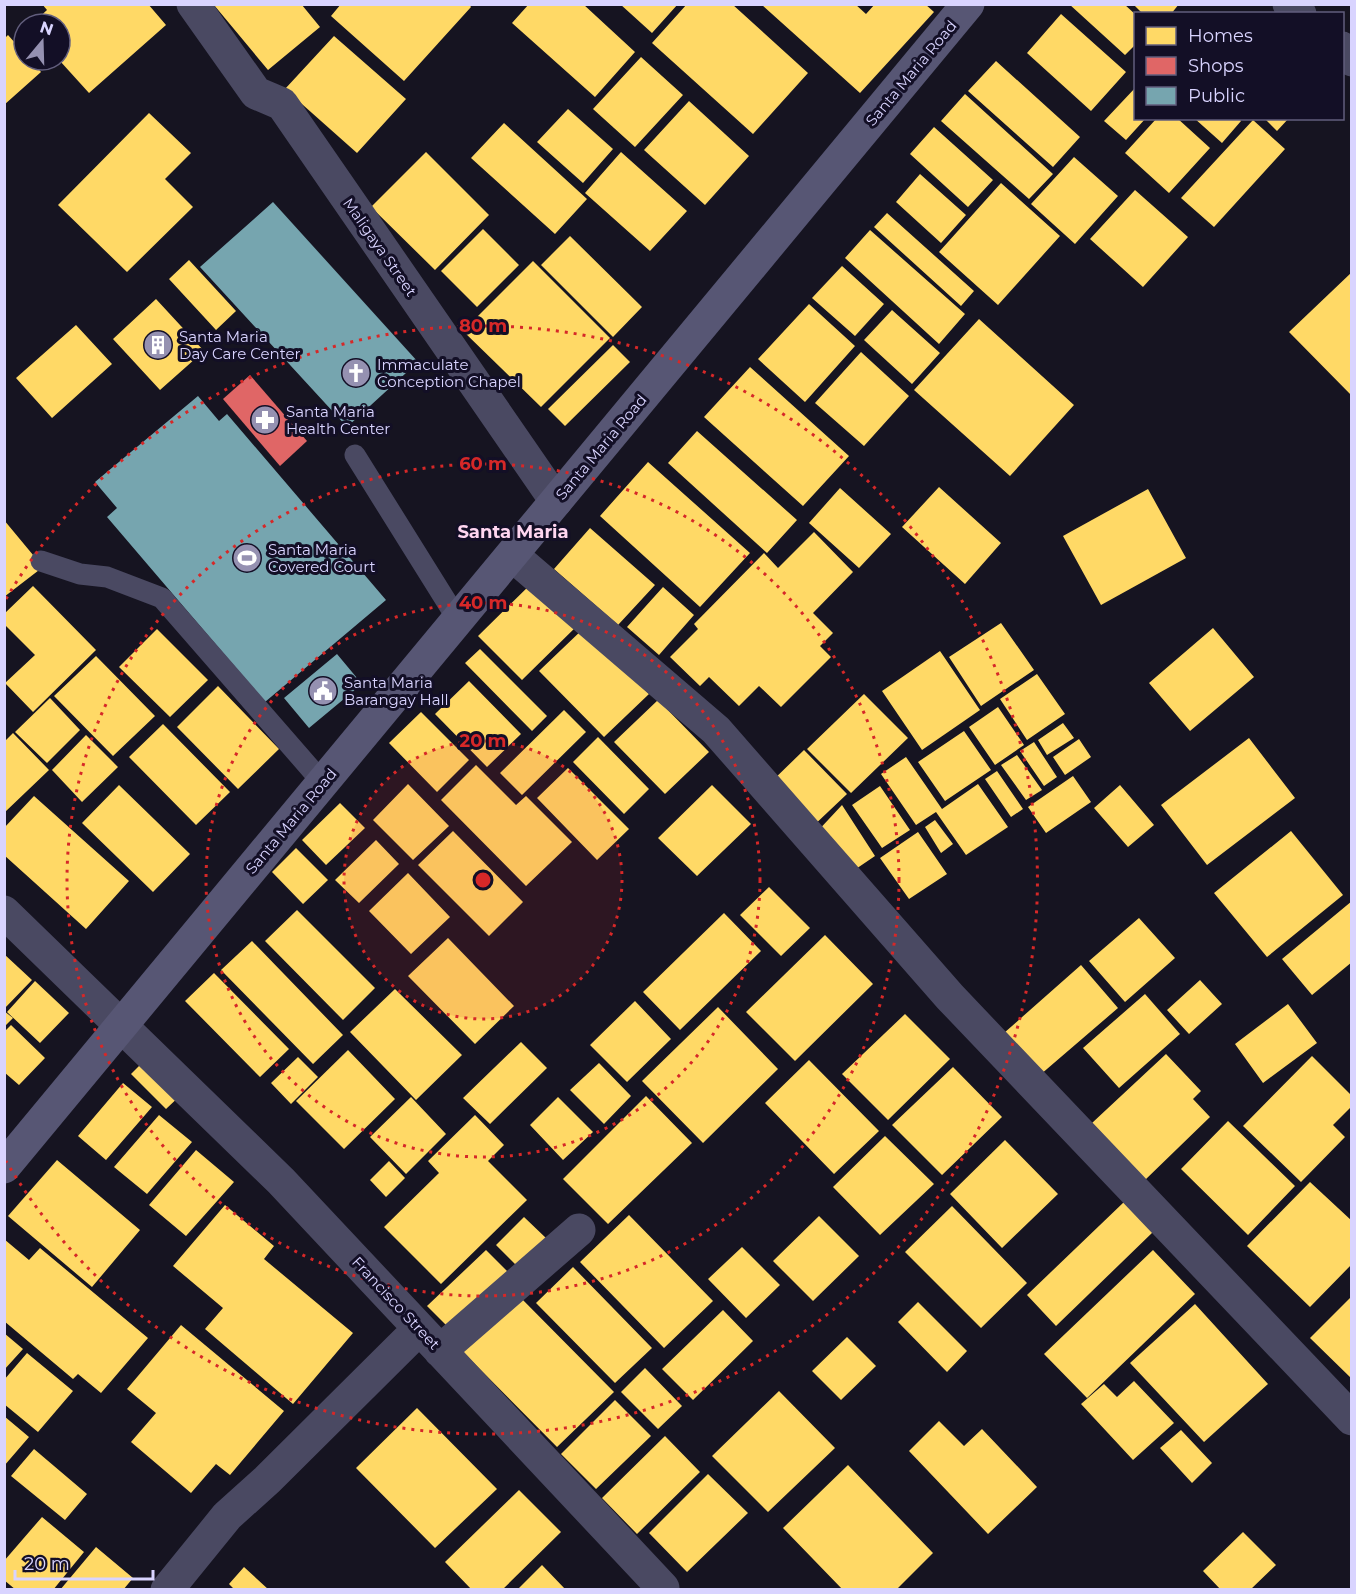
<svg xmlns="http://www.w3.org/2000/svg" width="1356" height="1594" font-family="Montserrat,sans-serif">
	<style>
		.homes { fill: #ffd966 }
		.shops { fill: #e06666 }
		.public { fill: #76a5af }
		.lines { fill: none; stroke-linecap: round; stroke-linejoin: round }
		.lane { stroke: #4a4962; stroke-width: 21 }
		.street { stroke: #4a4962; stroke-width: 33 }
		.secondary { stroke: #575674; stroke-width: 33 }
		.ring { fill: none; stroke: #d62828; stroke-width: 3; stroke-dasharray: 3 6 }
		.labels { text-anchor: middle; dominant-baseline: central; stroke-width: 6; stroke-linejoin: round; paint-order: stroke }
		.street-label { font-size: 15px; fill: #d9d4ff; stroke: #130f26 }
		.poi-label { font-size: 15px; fill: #d9d4ff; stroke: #130f26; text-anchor: start }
		.quarter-label { font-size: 18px; font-weight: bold; fill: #ffd6f0; stroke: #130f26 }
		.centre { fill: #d62828; stroke: #130f26; stroke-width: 3 }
		.ring-label { font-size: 18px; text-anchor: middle; font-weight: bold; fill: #d62828; stroke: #130f26; stroke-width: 6; stroke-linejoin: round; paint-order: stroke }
	</style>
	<rect width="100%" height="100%" fill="#161421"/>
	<path class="homes" d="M42,4h106l18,21 -77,68 -29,-32v-37h-28l15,-14z
		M341,4h128l2,3 -67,74 -73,-65z
		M529,4h54l52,48 -40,45 -83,-74z
		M620,4h58l-26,29z
		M687,4h45l76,69 -55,61 -101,-91z
		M761,4h94l11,10 9,-10h50l9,8 -74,81z
		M1069,4h55l12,11v29l-11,11z
		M1133,4h46l-8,10h-28z
		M214,5h88l18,22 -52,43z
		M1061,14l65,58 -35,39 -64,-58z
		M8,35l16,18v7h7l10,12 -37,33v-66z
		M334,36l72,63 -49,54 -72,-64z
		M641,57l42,38 -48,52 -42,-38z
		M996,61l84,76 -27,30 -85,-76z
		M1136,87v31h10l-20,22 -22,-19z
		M965,94l88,80 -24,25 -88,-78z
		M689,101l60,55 -44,49 -61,-55z
		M568,109l45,40 -30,34 -46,-41z
		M149,113l42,40 -26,26 28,28 -66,65 -69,-67z
		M1157,118h20l33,30 -41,45 -44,-40z
		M1194,118h45l2,3 -19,22z
		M1264,118h25l-12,13z
		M1253,120l32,29 -71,78 -33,-29z
		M504,123l83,76 -32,35 -84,-76z
		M934,127l59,53 -25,27 -58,-53z
		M426,152l63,63 -54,55 -64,-63z
		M621,152l66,59 -37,40 -65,-58z
		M1074,157l44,39 -43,48 -44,-40z
		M920,174l46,41 -25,28 -45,-41z
		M1001,183l59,53 -62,69 -59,-53z
		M1135,190l53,47 -45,50 -53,-48z
		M887,213l87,78 -13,15 -87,-79z
		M483,229l36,36 -42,42 -36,-36z
		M870,230l95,84 -26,30 -94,-86z
		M570,236l72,71 -29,30 -72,-72z
		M189,260l47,51 -20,19 -47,-51z
		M533,261l77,77 -69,69 -78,-76z
		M842,266l42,38 -29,32 -43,-38z
		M1352,272v124l-63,-64z
		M156,299l48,52 -44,39 -47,-51z
		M809,304l46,42 -50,56 -47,-43z
		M892,310l48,43 -28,31 -48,-44z
		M979,319l95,86 -64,71 -96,-86z
		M76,325l36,39 -60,54 -36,-40z
		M613,345l17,17 -65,64 -17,-17z
		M861,352l48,44 -45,50 -49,-43z
		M750,367l99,89 -46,50 -99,-89z
		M697,431l100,89 -30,33 -99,-90z
		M648,462l102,91 -50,54 -100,-91z
		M939,487l62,56 -36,41 -63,-57z
		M840,488l51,46 -32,34 -50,-45z
		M1148,489l38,69 -85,47 -38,-69z
		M4,520l39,47 -39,30z
		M590,528l65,57 -37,40 -64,-56z
		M814,532l39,40 -40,41 20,20 -13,13 11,11 -50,50 -22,-21 -20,20 -30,-29 -9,9 -30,-29 28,-28 -4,-5 70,-71 14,15z
		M535,580l46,42 -59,58 -44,-44z
		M33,586l63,64 -63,62 -28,-29 30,-28 -31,-31v-10z
		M663,587l31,28 -35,40 -32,-28z
		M1001,623l33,47 -53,36 -32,-49z
		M584,628l65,66 -45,43 -65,-66z
		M1213,628l41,49 -64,54 -41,-48z
		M157,629l51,51 -38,37 -51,-50z
		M480,649l67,67 -15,15 -67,-68z
		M940,651l40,59 -58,40 -40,-59z
		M96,656l59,60 -42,40 -59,-60z
		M1037,674l28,40 -38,26 -27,-41z
		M469,681l52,53 -34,33 -52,-53z
		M218,686l61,63 -41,40 -61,-62z
		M864,694l44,44 -57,55 -44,-44z
		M50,698l30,32 -33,33 -32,-31z
		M658,700l51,52 -44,42 -51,-52z
		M998,707l26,38 -29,20 -26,-38z
		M564,710l22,22 -64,63 -22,-22z
		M421,712l48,48 -32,32 -48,-49z
		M1063,723l11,15 -27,17 -9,-15z
		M163,724l67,68 -34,33 -67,-68z
		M964,731l27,39 -46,31 -27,-39z
		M13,733l36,37 -45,43v-71z
		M86,735l32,32 -36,35 -30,-32z
		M598,737l51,52 -25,25 -51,-52z
		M1249,738l46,60 -88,67 -46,-60z
		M1079,739l12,18 -26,18 -12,-18z
		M1034,742l23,35 -13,9 -24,-35z
		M804,750l43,44 -37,35 -43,-43z
		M1017,755l25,35 -16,10 -25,-35z
		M906,757l36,52 36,-25 30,43 -42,28 -30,-43 -20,13 -35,-51z
		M476,765l40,40 10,-9 46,46 -46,44 -85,-86z
		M568,768l61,61 -32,31 -60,-62z
		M997,771l26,38 -12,8 -26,-38z
		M1073,776l18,26 -45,31 -18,-26z
		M408,784l41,42 -36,34 -40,-40z
		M119,785l71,69 -37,38 -71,-69z
		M712,785l39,39 -54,52 -39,-38z
		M1120,785l34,40 -26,22 -34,-39z
		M880,786l30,44 -28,18 -30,-43z
		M34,796l95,85 -43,48 -82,-74v-27z
		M340,803l25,25 -39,37 -24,-25z
		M842,805l33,51 -28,19 -33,-40z
		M935,820l18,24 -12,9 -16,-26z
		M453,831l70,71 -34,34 -71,-71z
		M1291,831l52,64 -76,62 -53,-64z
		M918,832l29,42 -38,25 -29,-41z
		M376,840l23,24 -40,39 -24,-23z
		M296,848l32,32 -25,24 -31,-32z
		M408,873l42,44 -39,37 -42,-43z
		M769,887l41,41 -29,28 -41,-41z
		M1352,901v61l-40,33 -30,-36z
		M297,910l78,78 -32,32 -78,-79z
		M724,913l37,38 -81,79 -37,-38z
		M1139,918l36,40 -50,44 -36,-41z
		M825,935l48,49 -78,77 -49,-49z
		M448,938l66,68 -39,38 -67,-68z
		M252,941l91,94 -30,29 -92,-94z
		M4,954l28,26 -28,29z
		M1081,965l37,43 -78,67 -36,-42z
		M214,973l75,76 -29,28 -75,-76z
		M1200,980l22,24 -33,30 -22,-24z
		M35,981l34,32 -29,30 -33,-31z
		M395,989l67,66 -46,45 -66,-68z
		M1145,994l35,40 -61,54 -36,-40z
		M635,1001l36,38 -44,43 -37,-37z
		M1288,1004l29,39 -54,40 -28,-39z
		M718,1007l60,62 -75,74 -61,-62z
		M4,1011l9,7 -9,9z
		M905,1014l45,45 -62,61 -46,-46z
		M11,1025l34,33 -26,27 -15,-13v-40z
		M521,1042l26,26 -57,56 -27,-26z
		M348,1050l47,49 -51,50 -48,-48z
		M1166,1054l35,37 -8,8 17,18 -65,63 -53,-57z
		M149,1056l35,36 -18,17 -35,-35z
		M1312,1056l40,40v10l-19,19 12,12 -44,45 -58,-56z
		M298,1057l20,20 -27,27 -20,-21z
		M809,1060l70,71 -45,43 -69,-71z
		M599,1063l32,33 -27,28 -34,-34z
		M953,1067l49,50 -60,58 -50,-50z
		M123,1083l29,24 -46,53 -28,-24z
		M646,1096l46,47 -84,81 -45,-45z
		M411,1097l35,37 -40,40 -36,-37z
		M558,1097l35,35 -30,28 -33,-35z
		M159,1115l33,27 -45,52 -33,-27z
		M475,1115l29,30 -16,16 39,39 -86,84 -57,-57 55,-54 -11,-12z
		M1228,1121l67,65 -47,49 -67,-66z
		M885,1136l49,48 -54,51 -47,-48z
		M1005,1140l53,54 -56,54 -52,-54z
		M196,1150l38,32 -48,54 -37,-31z
		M57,1160l83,70 -48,57 -84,-71z
		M389,1161l16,17 -19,19 -16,-17z
		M1310,1182l42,39v43l-42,43 -63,-61z
		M1124,1202l29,30 -97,94 -29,-31z
		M225,1205l49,41 -10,13 89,74 -60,71 -88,-75 18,-21 -50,-42z
		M952,1206l75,77 -46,45 -76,-76z
		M629,1215l84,86 -49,47 -84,-86z
		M819,1216l40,40 -46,45 -40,-40z
		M524,1217l23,22 -29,28 -22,-22z
		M4,1239l25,21 11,-12 108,90 -47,55 -23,-19 -5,5 -69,-58z
		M742,1247l38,38 -34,33 -38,-39z
		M486,1250l23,23 -58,57 -24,-24z
		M1153,1250l42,44 -108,104 -43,-44z
		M573,1267l79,81 -37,35 -79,-80z
		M517,1294l97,98 -57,55 -97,-98z
		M1352,1296v83l-42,-41z
		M918,1302l49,49 -20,21 -49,-50z
		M1195,1304l73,80 -64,58 -74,-79z
		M723,1310l30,31 -60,59 -31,-31z
		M181,1325l103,86 -54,64 -14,-11 -25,29 -60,-51 25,-29 -29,-24z
		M4,1333l19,16 -19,21z
		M847,1337l29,29 -35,34 -29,-29z
		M27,1353l46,38 -35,41 -34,-28v-24z
		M645,1368l37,38 -24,23 -37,-37z
		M1134,1381l40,42 -41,37 -52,-56 23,-20 13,13z
		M779,1391l56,57 -67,64 -56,-56z
		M615,1400l36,36 -55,53 -35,-35z
		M417,1408l80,81 -62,59 -79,-80z
		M4,1416l25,21 -25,29z
		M939,1421l25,25 18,-17 55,58 -49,47 -79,-83z
		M1181,1430l31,33 -20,20 -32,-35z
		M665,1436l35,36 -63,62 -35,-36z
		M34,1449l53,45 -22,26 -54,-44z
		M848,1465l85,88 -37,37h-53l-60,-62z
		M708,1474l40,39 -61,59 -38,-39z
		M519,1490l42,42 -59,58h-30l-27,-28z
		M42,1517l42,35 -31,38h-37l-12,-10v-19z
		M1243,1532l33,33 -26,25h-29l-18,-19z
		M96,1547l37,31 -10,12h-63z
		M542,1565l24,25h-49z
		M244,1567l25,23h-34l-6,-6z"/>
	<path class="shops" d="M250,375l57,66 -27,25 -57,-67z"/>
	<path class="public" d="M273,202l145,160 -71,65 -147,-160z
		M198,396l21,25 8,-7 159,186 -121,102 -158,-185 10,-9 -22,-26z
		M337,654l25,30 -53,44 -25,-30z"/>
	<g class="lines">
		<path class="lane" d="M355,455l103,165
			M41,561l39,13 27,3 55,21 161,185"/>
		<path class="street" d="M193,4l63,89 26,11 274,397
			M1289,4l11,10
			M1342,48l10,12
			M512,555l204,175 234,267 402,422
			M4,912l277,269 382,407
			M440,1351l139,-121
			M167,1590l60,-74 40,-36 152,-151"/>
		<path class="secondary" d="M4,1167l964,-1163"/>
	</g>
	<circle cx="483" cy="880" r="139" fill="#d62828" fill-opacity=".12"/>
	<g class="ring">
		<circle cx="483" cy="880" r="139"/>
		<circle cx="483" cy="880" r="277"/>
		<circle cx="483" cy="880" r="416"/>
		<path d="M6 599A554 554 0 1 1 6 1161"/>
	</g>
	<defs>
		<g id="building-disc" transform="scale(1.5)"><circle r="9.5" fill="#9591b1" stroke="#130f26"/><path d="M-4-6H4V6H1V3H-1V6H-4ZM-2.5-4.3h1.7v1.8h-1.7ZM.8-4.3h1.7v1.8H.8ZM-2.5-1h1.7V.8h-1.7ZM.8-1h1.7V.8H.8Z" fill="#fff"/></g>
		<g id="church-disc" transform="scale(1.5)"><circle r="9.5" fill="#9591b1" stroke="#130f26"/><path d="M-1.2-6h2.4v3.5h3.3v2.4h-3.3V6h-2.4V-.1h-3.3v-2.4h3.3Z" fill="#fff"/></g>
		<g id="pharmacy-disc" transform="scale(1.5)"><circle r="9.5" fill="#9591b1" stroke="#130f26"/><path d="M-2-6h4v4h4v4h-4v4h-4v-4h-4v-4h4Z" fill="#fff"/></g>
		<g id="stadium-disc" transform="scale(1.5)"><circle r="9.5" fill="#9591b1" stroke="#130f26"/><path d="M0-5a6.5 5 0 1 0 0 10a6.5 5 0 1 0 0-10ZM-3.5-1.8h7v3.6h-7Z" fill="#fff"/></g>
		<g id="civic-disc" transform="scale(1.5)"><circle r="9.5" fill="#9591b1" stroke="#130f26"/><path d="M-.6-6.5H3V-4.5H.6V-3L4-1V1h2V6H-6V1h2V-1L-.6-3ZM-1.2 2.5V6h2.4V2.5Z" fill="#fff"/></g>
	</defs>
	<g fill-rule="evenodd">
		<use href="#building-disc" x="158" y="345"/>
		<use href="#church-disc" x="356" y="373"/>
		<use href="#pharmacy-disc" x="265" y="420"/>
		<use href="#stadium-disc" x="247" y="558"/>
		<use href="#civic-disc" x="323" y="691"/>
	</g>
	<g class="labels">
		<g class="street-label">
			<text transform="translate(911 73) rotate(-50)">Santa Maria Road</text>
			<text transform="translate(380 247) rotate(55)">Maligaya Street</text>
			<text transform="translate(601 447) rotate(-50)">Santa Maria Road</text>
			<text transform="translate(291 821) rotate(-50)">Santa Maria Road</text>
			<text transform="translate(396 1303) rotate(47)">Francisco Street</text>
		</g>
		<g class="poi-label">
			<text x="179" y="336">Santa Maria<tspan x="179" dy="17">Day Care Center</tspan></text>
			<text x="377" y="364">Immaculate<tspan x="377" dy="17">Conception Chapel</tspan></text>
			<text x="286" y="411">Santa Maria<tspan x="286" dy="17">Health Center</tspan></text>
			<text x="268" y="549">Santa Maria<tspan x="268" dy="17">Covered Court</tspan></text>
			<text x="344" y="682">Santa Maria<tspan x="344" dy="17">Barangay Hall</tspan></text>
		</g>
		<g class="quarter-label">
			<text x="513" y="532">Santa Maria</text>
		</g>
	</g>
	<circle cx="483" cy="880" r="9" class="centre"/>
	<g class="ring-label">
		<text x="483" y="332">80 m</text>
		<text x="483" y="470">60 m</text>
		<text x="483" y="609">40 m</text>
		<text x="483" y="747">20 m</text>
	</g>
	<rect width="1356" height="1594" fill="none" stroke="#d9d4ff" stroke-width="12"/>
	<rect x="1134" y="12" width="210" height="108" fill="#130f26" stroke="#625e7d" stroke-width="1.5"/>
	<rect x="1146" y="27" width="30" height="18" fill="#ffd966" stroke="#625e7d" stroke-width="1.5"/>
	<text x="1188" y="42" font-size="18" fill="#d9d4ff">Homes</text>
	<rect x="1146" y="57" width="30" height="18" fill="#e06666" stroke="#625e7d" stroke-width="1.5"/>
	<text x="1188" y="72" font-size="18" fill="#d9d4ff">Shops</text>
	<rect x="1146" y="87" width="30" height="18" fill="#76a5af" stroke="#625e7d" stroke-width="1.5"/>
	<text x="1188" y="102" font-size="18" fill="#d9d4ff">Public</text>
	<g transform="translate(42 42) rotate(19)"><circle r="28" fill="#130f26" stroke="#625e7d" stroke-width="1.5"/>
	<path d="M0-4.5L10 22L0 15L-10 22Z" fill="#9591b1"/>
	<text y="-9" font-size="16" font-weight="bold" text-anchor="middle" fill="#d9d4ff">N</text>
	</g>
	<path d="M15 1570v9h138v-9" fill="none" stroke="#d9d4ff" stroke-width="3"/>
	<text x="24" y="1570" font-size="18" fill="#d9d4ff" stroke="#130f26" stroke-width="4.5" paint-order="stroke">20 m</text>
</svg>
